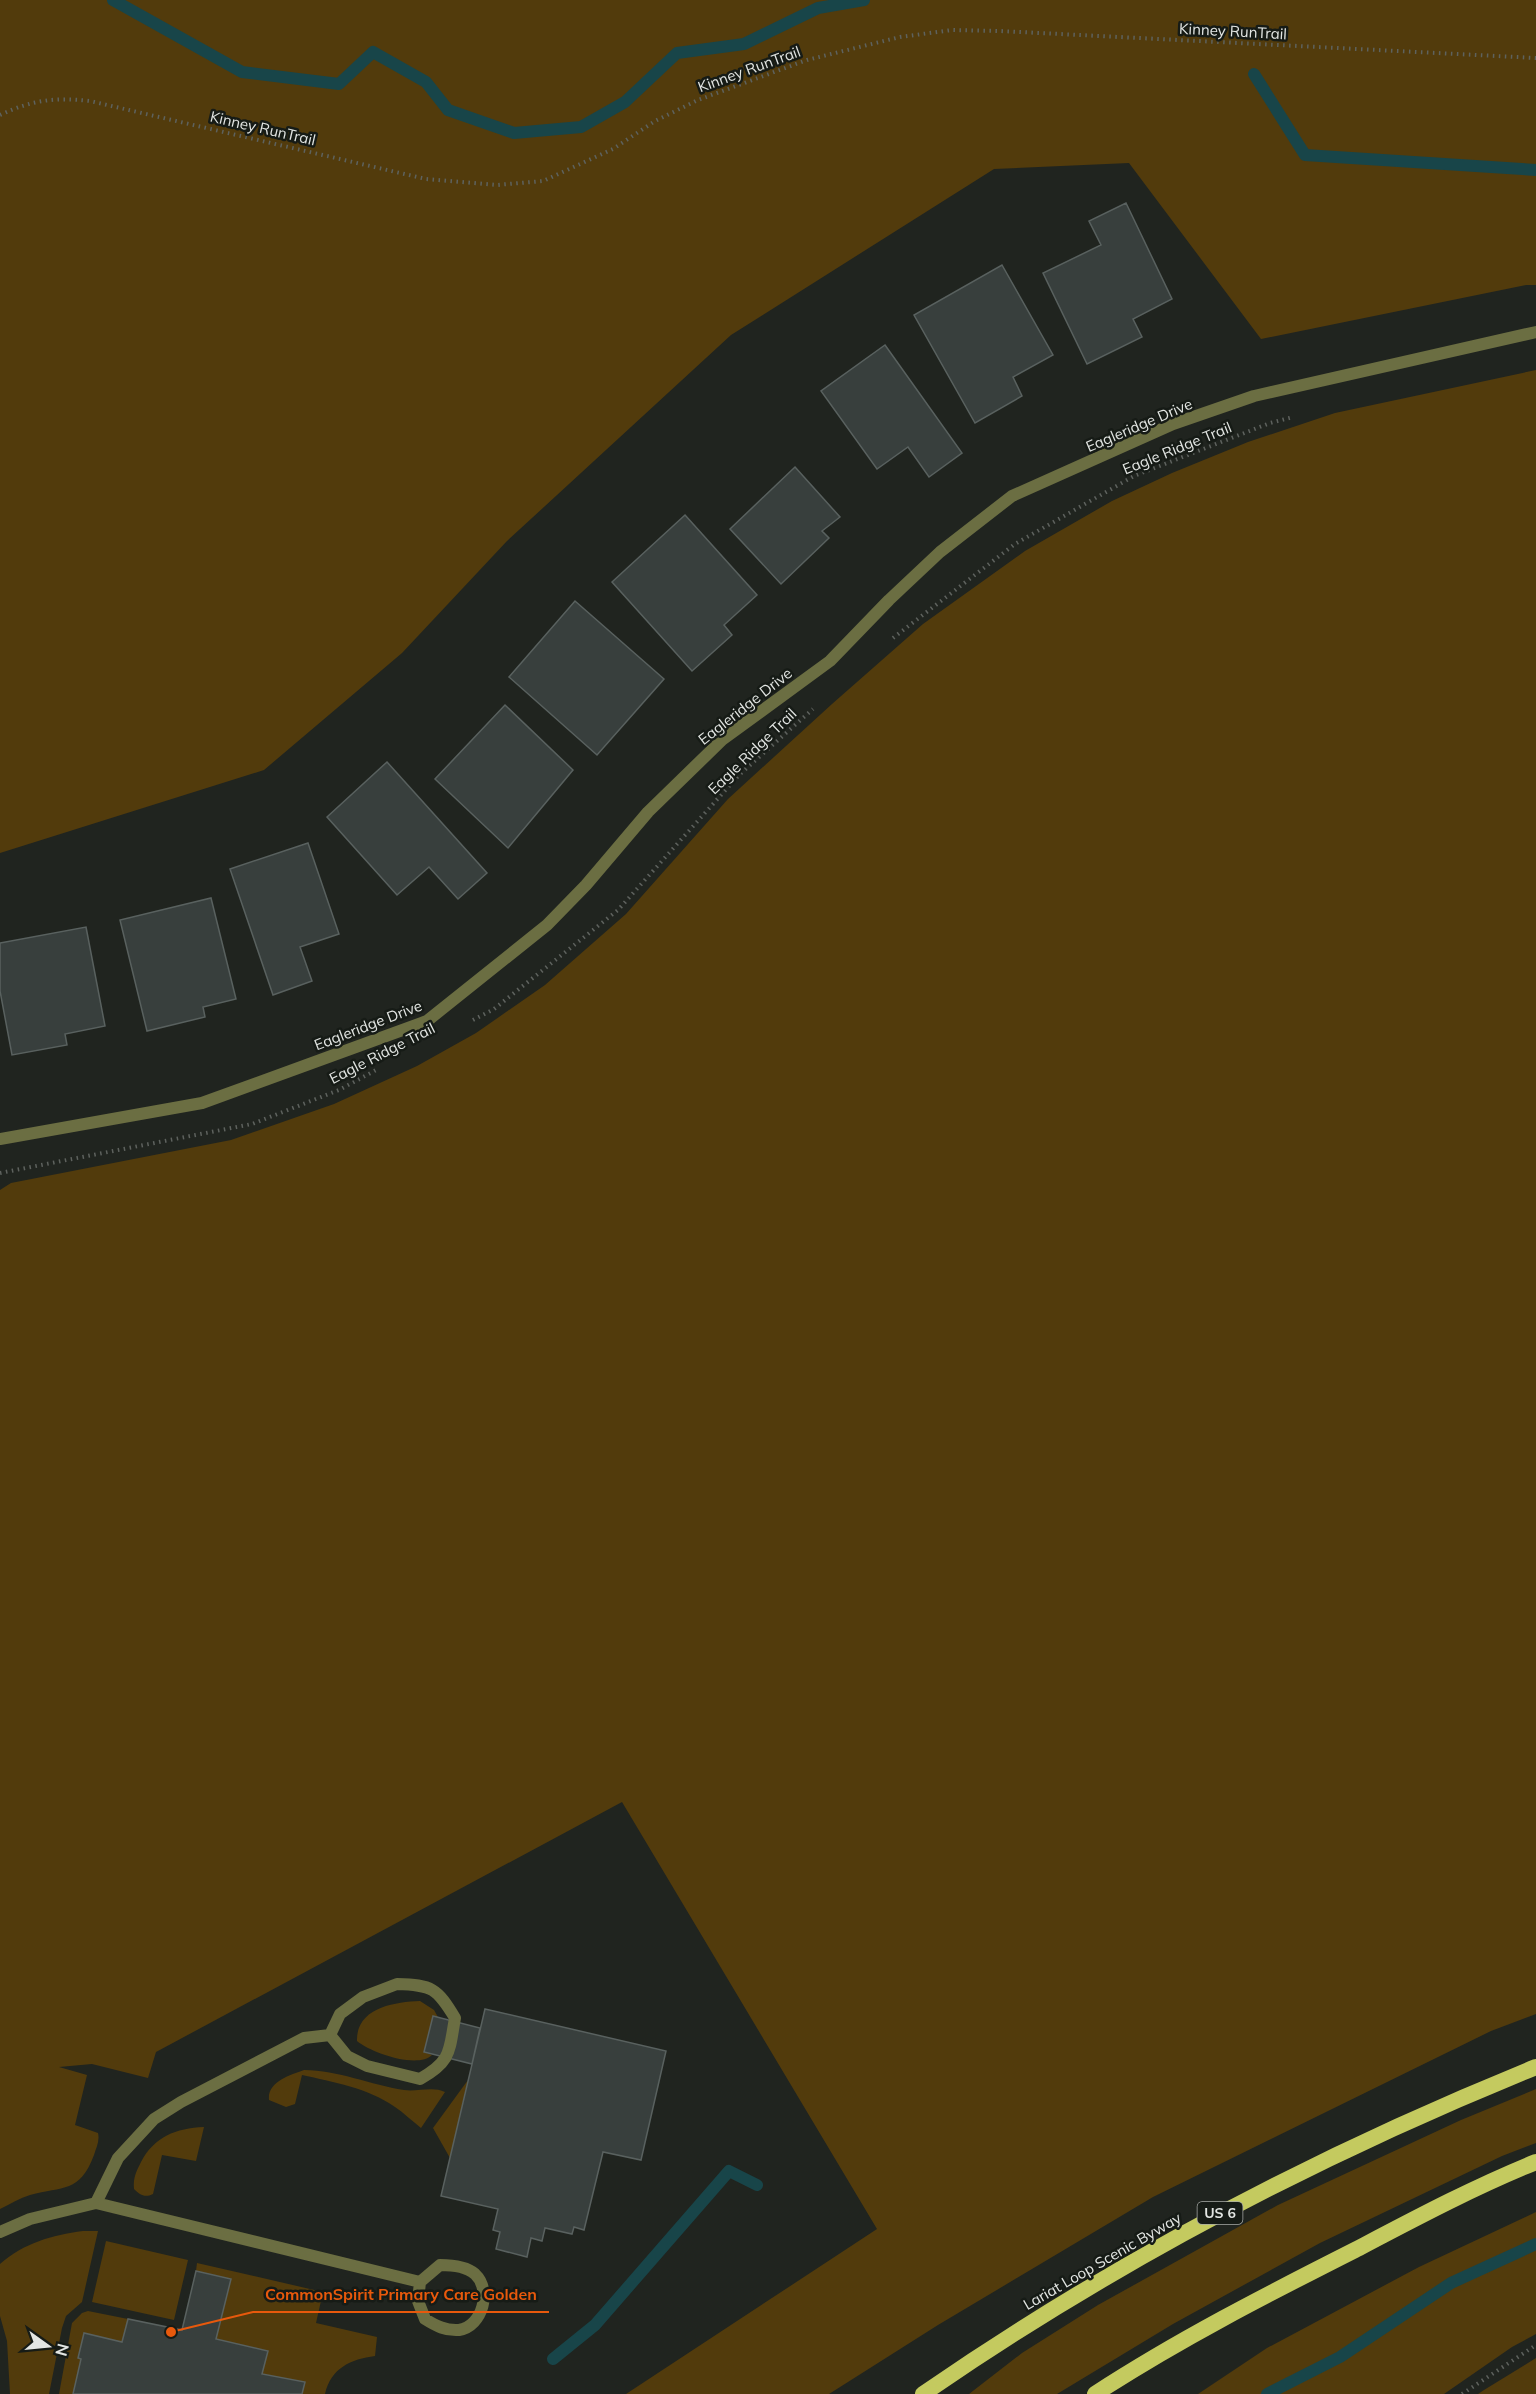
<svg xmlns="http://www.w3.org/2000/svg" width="1536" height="2394" font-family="Mulish,sans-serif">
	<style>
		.green { fill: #523b0c }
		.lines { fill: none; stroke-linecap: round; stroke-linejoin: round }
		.stream { stroke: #184549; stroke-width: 12 }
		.building { fill: #383f3d; stroke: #59615f; stroke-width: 1.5 }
		.path { stroke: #5e625e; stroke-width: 4; stroke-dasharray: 1.5 4.5; stroke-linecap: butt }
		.service { stroke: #6b6e42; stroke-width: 12 }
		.minor { stroke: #6b6e42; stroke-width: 12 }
		.trunk { stroke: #c4ca5f; stroke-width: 16 }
		.labels { text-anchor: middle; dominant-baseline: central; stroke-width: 5; stroke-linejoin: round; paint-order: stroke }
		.shield { fill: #161b16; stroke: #a6a9a6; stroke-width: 1.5 }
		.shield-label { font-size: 14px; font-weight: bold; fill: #e3e6e3 }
		.street-label { font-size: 15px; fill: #e3e6e3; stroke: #161b16 }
		.leader { fill: none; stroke: #e8590c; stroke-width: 2 }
		.callout-dot { fill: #e8590c; stroke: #161b16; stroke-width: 2 }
		.callout-label { font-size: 16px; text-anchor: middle; font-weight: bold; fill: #e8590c; stroke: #161b16; stroke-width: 5; stroke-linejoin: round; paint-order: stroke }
	</style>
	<rect width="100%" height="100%" fill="#20241f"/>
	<path class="green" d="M0,0h1536v285h-10l-265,54 -132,-176 -135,6 -263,166 -224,206 -105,112 -138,117 -264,83z
		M1536,370v1644l-45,17 -338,166 -215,128 -109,69h-203l251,-165 -255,-427 -466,250 -8,26 -56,-14 -33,3 28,8 -12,50 23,8c2,8 -2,15 -4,22 -14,38 -31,31 -64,40 -10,3 -20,9 -30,14v-1019l11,-7 220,-43 103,-36 83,-38 59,-33 69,-48 81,-71 102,-115 104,-95 91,-80 102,-73 87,-50 60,-28 76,-31 87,-29z
		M420,2001l14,9 5,9 -6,-2 -9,35 8,3c-14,14 -61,-2 -75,-14 -1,-33 37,-39 63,-40z
		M304,2070c34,0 67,15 100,20 13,2 29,-4 41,2l-24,36c-9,-7 -17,-15 -26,-21 -27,-19 -62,-25 -93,-32l-7,29 -9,3 -17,-7c-2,-18 21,-25 35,-30z
		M468,2080l-18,78 -17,-30z
		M1536,2089v54l-34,13 -182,87 -147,81 -116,70h-88l53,-41 76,-48 180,-100 183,-85z
		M204,2127l-8,34 -34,-6 -9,39c-8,4 -13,1 -19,-5 -1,-11 2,-17 7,-27 13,-25 35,-34 63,-35z
		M1536,2212v122l-24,13 -68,47h-246l69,-46 152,-81z
		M83,2231h15l-16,71 -16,14 -4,12 -13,66h-39l-3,-53 -7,-25v-52c24,-21 52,-29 83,-33z
		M106,2241l82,19 -14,60 -82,-18z
		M197,2263l126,29 -7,31 61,14 -2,19c-24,3 -44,12 -50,38h-23l2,-12 -42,-8 5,-23 -51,-12 15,-60 -35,-8z
		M88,2311l40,8 -6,23 -38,-9 -6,24 3,2 -8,35h-14l13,-71 10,-10z
		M1536,2358v36h-58l6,-4z"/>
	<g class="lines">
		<path class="stream" d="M113,0l129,72 97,12 34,-32 53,30 22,28 66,23 67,-6 44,-25 52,-49 67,-9 74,-36 46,-8
			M1254,74l51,81 231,15
			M553,2359l42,-34 134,-154 28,14
			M1267,2394l73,-37 111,-74 85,-39"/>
	</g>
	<path class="building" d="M1126,203l46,96 -39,20 9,18 -55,27 -44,-91 58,-28 -12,-24z
		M1002,265l51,90 -40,22 9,19 -47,27 -61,-108z
		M885,345l77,108 -33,24 -21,-30 -31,22 -56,-78z
		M795,467l45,50 -18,14 7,7 -48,46 -51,-55z
		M685,515l72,80 -33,30 8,10 -40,36 -80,-89z
		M575,601l89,78 -67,76 -88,-78z
		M505,705l68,65 -65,78 -73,-69z
		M387,762l100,111 -29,26 -29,-32 -32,28 -70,-78z
		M308,843l31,91 -39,13 12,34 -39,14 -43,-126z
		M211,898l25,101 -33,8 2,10 -58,14 -27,-111z
		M86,927l19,99 -40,8 2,11 -55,10 -12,-64v-48z
		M485,2009l181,42 -25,109 -38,-8 -19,78 -10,-3 -2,7 -27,-6 -3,13 -11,-3 -4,19 -31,-8 4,-17 -7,-2 5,-21 -57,-13z
		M433,2016l47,12 -8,36 -48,-12z
		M196,2271l35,8 -15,60 52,12 -6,23 43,8 -3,12h-229l8,-35 -3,-1 6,-25 38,9 6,-23 54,11z"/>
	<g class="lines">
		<path class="path" d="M0,115c32,-15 55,-18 90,-14l336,78 71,6 46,-4 70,-32 42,-28 43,-21 109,-40 93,-23 52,-7 48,1 536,27
			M893,638l122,-94 119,-68 136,-53 23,-6
			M473,1020l21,-11 124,-99 121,-135 74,-66
			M0,1173l252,-49 87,-34 39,-21
			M1462,2394l74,-49"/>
		<path class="service" d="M397,1984c35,1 40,4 58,34 -6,33 -3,43 -35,61l-53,-13 -20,-10 -17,-21 10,-21 23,-17z
			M96,2203l22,-45 36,-39 27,-17 123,-64 26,-3
			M0,2232l30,-13 66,-16 324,79
			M440,2265c11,0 26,1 35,9 17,16 8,52 -16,56 -13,1 -23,-4 -34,-11l-7,-18 2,-19z"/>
		<path class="minor" d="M0,1139l202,-36 225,-82 120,-96 39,-40 62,-73 74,-72 108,-79 59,-61 51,-48 72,-56 161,-72 81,-28 282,-64"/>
		<path class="trunk" d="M923,2394c191,-132 398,-240 613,-327
			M1095,2394c83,-54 171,-99 260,-144 59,-31 119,-63 181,-88"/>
	</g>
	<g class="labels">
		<rect class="shield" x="1197.5" y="2202" width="45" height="22" rx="4.5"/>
		<g class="shield-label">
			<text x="1220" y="2213">US 6</text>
		</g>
		<g class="street-label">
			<text transform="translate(1233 31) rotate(3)">Kinney RunTrail</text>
			<text transform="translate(749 69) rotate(-20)">Kinney RunTrail</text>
			<text transform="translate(263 128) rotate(13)">Kinney RunTrail</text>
			<text transform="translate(1139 425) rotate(-23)">Eagleridge Drive</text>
			<text transform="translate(1177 448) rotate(-22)">Eagle Ridge Trail</text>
			<text transform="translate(745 706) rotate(-38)">Eagleridge Drive</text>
			<text transform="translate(752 751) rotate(-44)">Eagle Ridge Trail</text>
			<text transform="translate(368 1025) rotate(-21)">Eagleridge Drive</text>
			<text transform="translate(382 1053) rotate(-27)">Eagle Ridge Trail</text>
			<text transform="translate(1102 2261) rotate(-30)">Lariat Loop Scenic Byway</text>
		</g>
	</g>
	<path class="leader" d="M171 2332L253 2312H549"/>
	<circle class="callout-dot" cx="171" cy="2332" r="6"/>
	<g class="callout-label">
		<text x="401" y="2300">CommonSpirit Primary Care Golden</text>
	</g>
	<g transform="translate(48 2346) rotate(105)" stroke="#161b16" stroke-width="4.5" paint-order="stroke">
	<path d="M0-4.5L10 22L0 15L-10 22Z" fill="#e3e6e3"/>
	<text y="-9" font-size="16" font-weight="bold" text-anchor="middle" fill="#e3e6e3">N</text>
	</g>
</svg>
